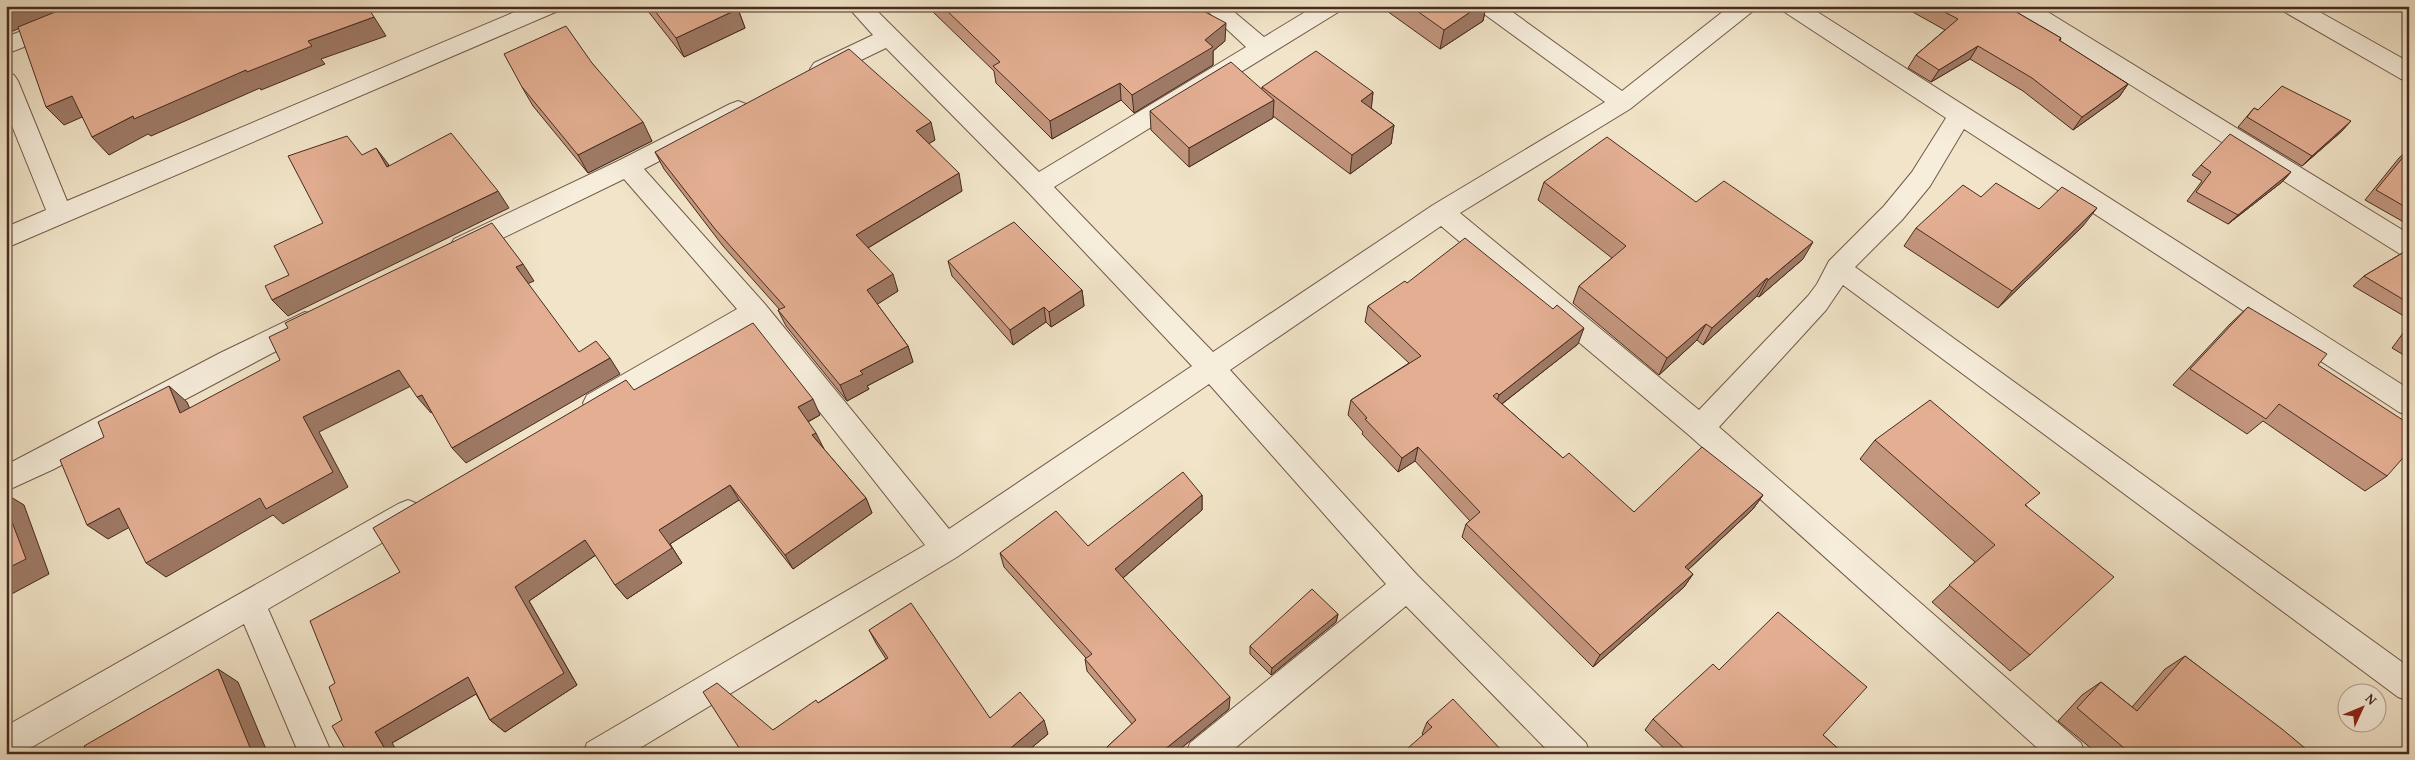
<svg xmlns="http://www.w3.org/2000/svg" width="2415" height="760" font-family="'Gentium Book Plus',serif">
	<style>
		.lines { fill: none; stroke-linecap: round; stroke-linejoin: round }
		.minor-casing { stroke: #725949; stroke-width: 2 }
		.minor { fill: #f6eddb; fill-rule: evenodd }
		.wall { fill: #c3967e; stroke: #472b1f }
		.shaded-wall { fill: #9f7a66; stroke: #472b1f }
		.building { fill: #e3ae92; stroke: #472b1f }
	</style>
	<rect width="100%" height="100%" fill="#f1e4c8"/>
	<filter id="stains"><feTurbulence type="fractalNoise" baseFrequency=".004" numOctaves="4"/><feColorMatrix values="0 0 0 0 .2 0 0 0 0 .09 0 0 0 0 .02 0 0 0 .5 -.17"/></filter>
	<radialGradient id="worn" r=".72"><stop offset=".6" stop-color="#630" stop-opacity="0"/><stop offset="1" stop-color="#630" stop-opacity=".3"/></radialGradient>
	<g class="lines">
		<g class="minor-casing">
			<path id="minor" d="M86,6h33l-3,5 -110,43v-17z
				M529,6h32l-3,5 -552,237v-21l40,-17 -40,-99v-38l8,2 4,6 49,120z
				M847,6h25l167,166 207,-125 -44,-41h25l37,31 51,-31h28l-3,5 -286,176 159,165 220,-147 172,-103 -125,-91 -3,-5h27l118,85 108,-85h26l-3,5 -123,98 -170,104 239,197 109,-114 9,-12 12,-23 55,-55 28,-34 34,-54 -163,-107 -3,-5h28l601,383v27l-10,-4 -435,-283 -34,57 -28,34 -47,47 554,400v34l-11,-4 -555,-412 -17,25 -107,117 362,316 4,11h-41l-354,-318 -249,-210 -211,144 188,206 168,167 4,11h-39l-145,-148 -178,148h-42l4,-11 196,-159 -177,-200 -252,173 -327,197h-47l4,-11 338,-198 -173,-219 -145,85 -10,4 -10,-4 -4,-8 4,-8 150,-86 -113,-130 -152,74 -9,3 -9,-3 -4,-7 4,-7 164,-78 112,-57 8,-3 8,3 4,6 -4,6 -102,53 120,134 185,226 243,-163 -164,-174 -142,-144 -56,27 -8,2 -8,-2 -4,-6 4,-6 59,-28z
				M2010,6h28l371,228v23l-9,-3 -387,-243z
				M2280,6h29l100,56v19l-8,-2 -118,-68z
				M305,312l9,3 4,8 -4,8 -260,138 -48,22v-26l214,-112z
				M408,500l10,4 5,9 -5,9 -150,87 64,145h-33l-55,-130 -224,130h-14v-28l392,-222z"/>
		</g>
		<use href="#minor" class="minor"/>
	</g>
	<path class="wall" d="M644,6h92l2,3 7,19 -61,29z
		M929,6h265l31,35 -12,10v14l-79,48 -13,-13 -69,39 -56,-56 -2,-12 -64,-62z
		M1380,6h106l-3,15 -43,28z
		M1902,6h104l55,32 -1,3 68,43 -9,13 -46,33 -50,-39 -53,-32 -39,23 -23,-14 8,-13 29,-25z
		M592,63l60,78 -64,32 -55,-67 -11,-19z
		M1262,87l111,5 -2,16 23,17 -3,19 -41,30 -77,-58v2l-84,49 -38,-37 -1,-19 112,-22z
		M2254,108l4,2 84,21 -40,35 -64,-39z
		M935,140l-7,4 34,47 -94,57 30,43 -21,13 31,42 5,16 -46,24 2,3 -22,12 -61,-75 -8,-16h2l-57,-64 -59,-77 -9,-17z
		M2409,149v76l-44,-25 34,-42z
		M2201,165l90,7 -9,10 -54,42 -41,-23 15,-20 -10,-6z
		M1544,182l152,20 107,57 -44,38 -2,-1 -54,49 -6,-5 -38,35 -86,-72 6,-17 33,-28 -74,-58z
		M1981,197l58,12 44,17 -85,82 -94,-62 12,-18z
		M2409,249v70l-56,-33 11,-10z
		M948,261l134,29 2,16 -33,21 -5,-5 -33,23 -61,-69z
		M1407,283l171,61 -76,60 61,54 71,54 129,-17 -10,14 -65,61 5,4 -9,13 -91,80 -131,-130 4,-13 4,-3 -55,-60 -17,11 -36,-38 1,-2 -15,-17 3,-15 58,-37 -44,-41 3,-16z
		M2248,307l70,58 69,111 -22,15 -102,-70 -16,13 -74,-49 57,-61z
		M2409,325v33l-17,-10z
		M634,390l186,25 -12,7 15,26 43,50 6,15 -79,56 -54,-69 -69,44 12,19 -55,36 -12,-14 -19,-30 -67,46 48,84 -72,47 -15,-12 -14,-26 -84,49 -50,-23 -7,-37 65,-111z
		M1875,440l152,66 3,149 -20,16 -78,-69 43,-40 -115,-103z
		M1202,495v15l-79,68 106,131 -55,45h-66l-1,-7 25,-23 -45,-53 -2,-12 1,-1 -82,-91 -4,-14 88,-7z
		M1338,614l-2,8 -65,53 -21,-21v-8z
		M869,630l121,88 58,16 -24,20h-281l30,-24 45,-27 68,-44 -9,-14z
		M2185,656l127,98h-214l-40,-33 24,-26 19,-13 31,25 33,-38z
		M1719,670l104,65 21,19h-174l-25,-24 8,-11z
		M1427,722l78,32 -82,-19 -1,-1z"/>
	<path class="shaded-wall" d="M11,6h69l-53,19 -21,9v-26z
		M1479,6h7l-3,15 -43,28 4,-19z
		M738,9l7,19 -61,29 -8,-19z
		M374,17l12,19 -65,23 4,5 -64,26 -1,-2 -109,48 -3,-2 -39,21 -17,-18 41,-21 175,-75z
		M1226,23l-1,18 -12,10v14l-79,48 -2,-18z
		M1978,46l-8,13 -39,23 8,-12z
		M1120,83l1,17 -69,39 -2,-18z
		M2128,84l-9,13 -46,33 9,-13z
		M1373,92l-2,19 -10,-10z
		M72,96l17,18 -25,11 -18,-18z
		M1274,100l-1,18 -84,49v-19z
		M2351,121l-9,10 -40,35 10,-10z
		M643,122l9,19 -64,32 -10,-18z
		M931,122l4,18 -15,9 -4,-18z
		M1394,125l-3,19 -41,30 2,-19z
		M376,148l13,17 -2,2z
		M2291,172l-9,10 -54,42 10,-9z
		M959,173l3,18 -101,61 -5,-17z
		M498,191l11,17 -221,108 -16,-16z
		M2097,208l-14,18 -85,82 14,-17z
		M1813,242l-10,17 -44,38 9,-17z
		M523,264l11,17 -7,3 -11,-17z
		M893,274l5,17 -25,16 -6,-17z
		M1767,278l-10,18 -54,49 9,-17z
		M1082,290l2,16 -33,21 -2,-15z
		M1044,307l2,15 -33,23 -3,-15z
		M1706,324l-9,16 -38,35 8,-17z
		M1584,328l-6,16 -84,66 5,-15z
		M908,346l5,16 -46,24 2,3 -22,12 -7,-16 20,-14z
		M610,358l10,16 -154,89 -14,-15z
		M399,370l14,15 -94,47 29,55 -65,37 -10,-9 -107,62 -20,-14 157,-146z
		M169,386l18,16 11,26 -18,-15z
		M422,395l13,15 -4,3 -14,-16z
		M813,399l7,16 -15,8 -7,-16z
		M816,433l8,16 -12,-14z
		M1418,447l-3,14 -17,11 4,-14z
		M730,485l9,15 -69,44 12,19 -55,36 -12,-14 44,-55z
		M6,494l18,11 25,69 -43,23z
		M1202,495v15l-85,73 -2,-14z
		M1763,495l-10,14 -77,72 9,-14z
		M866,498l6,15 -79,56 -8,-14z
		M119,508l20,14 -31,17 -21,-14z
		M585,540l12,14 -68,47 48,84 -72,47 -15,-12 25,-133z
		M1693,574l-9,13 -91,80 7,-12z
		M1338,614l-2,8 -65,53 1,-7z
		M218,669l20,13 30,72h-24z
		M468,677l15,13 -91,53 7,11h-11l-13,-22z
		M1230,697l-1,12 -55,45h-15z
		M1044,720l4,14 -24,20h-17l-1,-2z"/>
	<path class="building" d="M6,6h10l-5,2v-2l-5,2z
		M70,6h297l7,11 -66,24 4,5 -65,26 -1,-2 -112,49 -1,-3 -41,21 -20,-41 -26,11 -28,-80z
		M651,6h85l2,3 -62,29z
		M942,6h252l32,17 -21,17 8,7 -81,48 -12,-12 -70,38 -57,-55 7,-4z
		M1410,6h69l-35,24z
		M1933,6h73l55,32 -2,2 69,44 -46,33 -50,-39 -54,-32 -39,24 -23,-15 42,-36z
		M566,26l26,37 51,59 -65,33 -56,-68 -18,-33z
		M849,49l82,73 -15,9 43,42 -103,62 37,39 -26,16 41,56 -48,25 3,3 -23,11 -62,-75 7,-3 -70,-78 -60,-77z
		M1316,51l57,41 -12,9 33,24 -42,30 -90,-68z
		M1231,62l43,38 -85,48 -39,-37z
		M2282,86l69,35 -39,35 -65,-39 7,-9 4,2z
		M451,133l47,58 -226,109 -7,-14 24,-11 -15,-29 49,-23 -35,-67 59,-20 15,19 14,-7 11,19z
		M2230,134l61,38 -53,43 -42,-23 15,-20 -10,-7z
		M1607,137l89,65 28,-21 89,61 -45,38 -1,-2 -55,50 -6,-4 -39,34 -88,-72 47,-40 -82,-64z
		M2409,150v59l-33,-19z
		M1996,183l43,26 23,-22 35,21 -85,83 -96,-63 47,-43 18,12z
		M1014,222l68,68 -33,22 -5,-5 -34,23 -62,-69z
		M492,223l31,41 -7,3 63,85 17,-11 14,17 -158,90 -30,-53 -5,2 -18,-27 -96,47 30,55 -67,37 -6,-11 -114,65 -27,-55 -32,17 -27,-65 44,-23 -6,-15 71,-36 11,27 100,-53 -11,-23 19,-9 -3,-5z
		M1465,238l88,71 4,-4 27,23 -85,67 -2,-2 -4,3 70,62 6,-5 65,59 68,-65 61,48 -78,72 8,7 -93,81 -134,-131 14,-12 -62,-65 -16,11 -37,-39 2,-1 -16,-18 70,-44 -53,-50 37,-25 2,2z
		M2409,249v54l-45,-27z
		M2248,307l79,47 -9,11 91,59v27l-22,25 -108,-72 -13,15 -76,-50z
		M753,323l60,76 -15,8 18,26 -4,2 54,63 -81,57 -55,-70 -71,45 13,18 -57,37 -30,-45 -70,47 49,86 -74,47 -22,-43 -93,55 13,22h-40l-16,-28 10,-6 -13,-33 6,-4 -25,-62 90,-49 -27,-44 253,-148 8,10z
		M2409,332v10l-5,-3z
		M1930,400l110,93 -15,12 89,72 -84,78 -81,-70 46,-40 -120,-105z
		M1183,472l19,23 -87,74 115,128 -71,57h-47l-5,-7 29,-27 -51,-61 7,-5 -92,-101 56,-42 32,35z
		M6,506l20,53 -20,10z
		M1312,589l26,25 -66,54 -22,-22z
		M911,603l79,115 30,-26 24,28 -38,32 1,2h-264l-40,-62 14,-9 56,47 43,-30 2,3 70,-45 -19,-28z
		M1778,612l89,75 -44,48 21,19h-154l-37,-35 60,-55 6,6z
		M2185,656l97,73 30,25h-181l-54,-46 24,-26 36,29z
		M218,669l33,81 -7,4h-155l-5,-8z
		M1453,699l52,55h-104l31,-27 -5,-5z"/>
	<rect width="2415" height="760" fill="none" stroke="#f1e4c8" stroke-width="25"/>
	<rect x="8" y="8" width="2400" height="745" fill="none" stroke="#472b1f" stroke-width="2.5"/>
	<rect x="12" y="12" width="2390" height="735" fill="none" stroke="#472b1f"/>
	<g transform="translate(2362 708) rotate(46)"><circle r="24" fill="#f6eddb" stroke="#b09f90"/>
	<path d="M0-4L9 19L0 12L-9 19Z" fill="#8f2418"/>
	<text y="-8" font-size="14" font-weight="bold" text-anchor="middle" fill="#472b1f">N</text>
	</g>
	<rect width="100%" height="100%" filter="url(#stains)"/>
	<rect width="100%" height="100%" fill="url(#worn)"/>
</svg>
